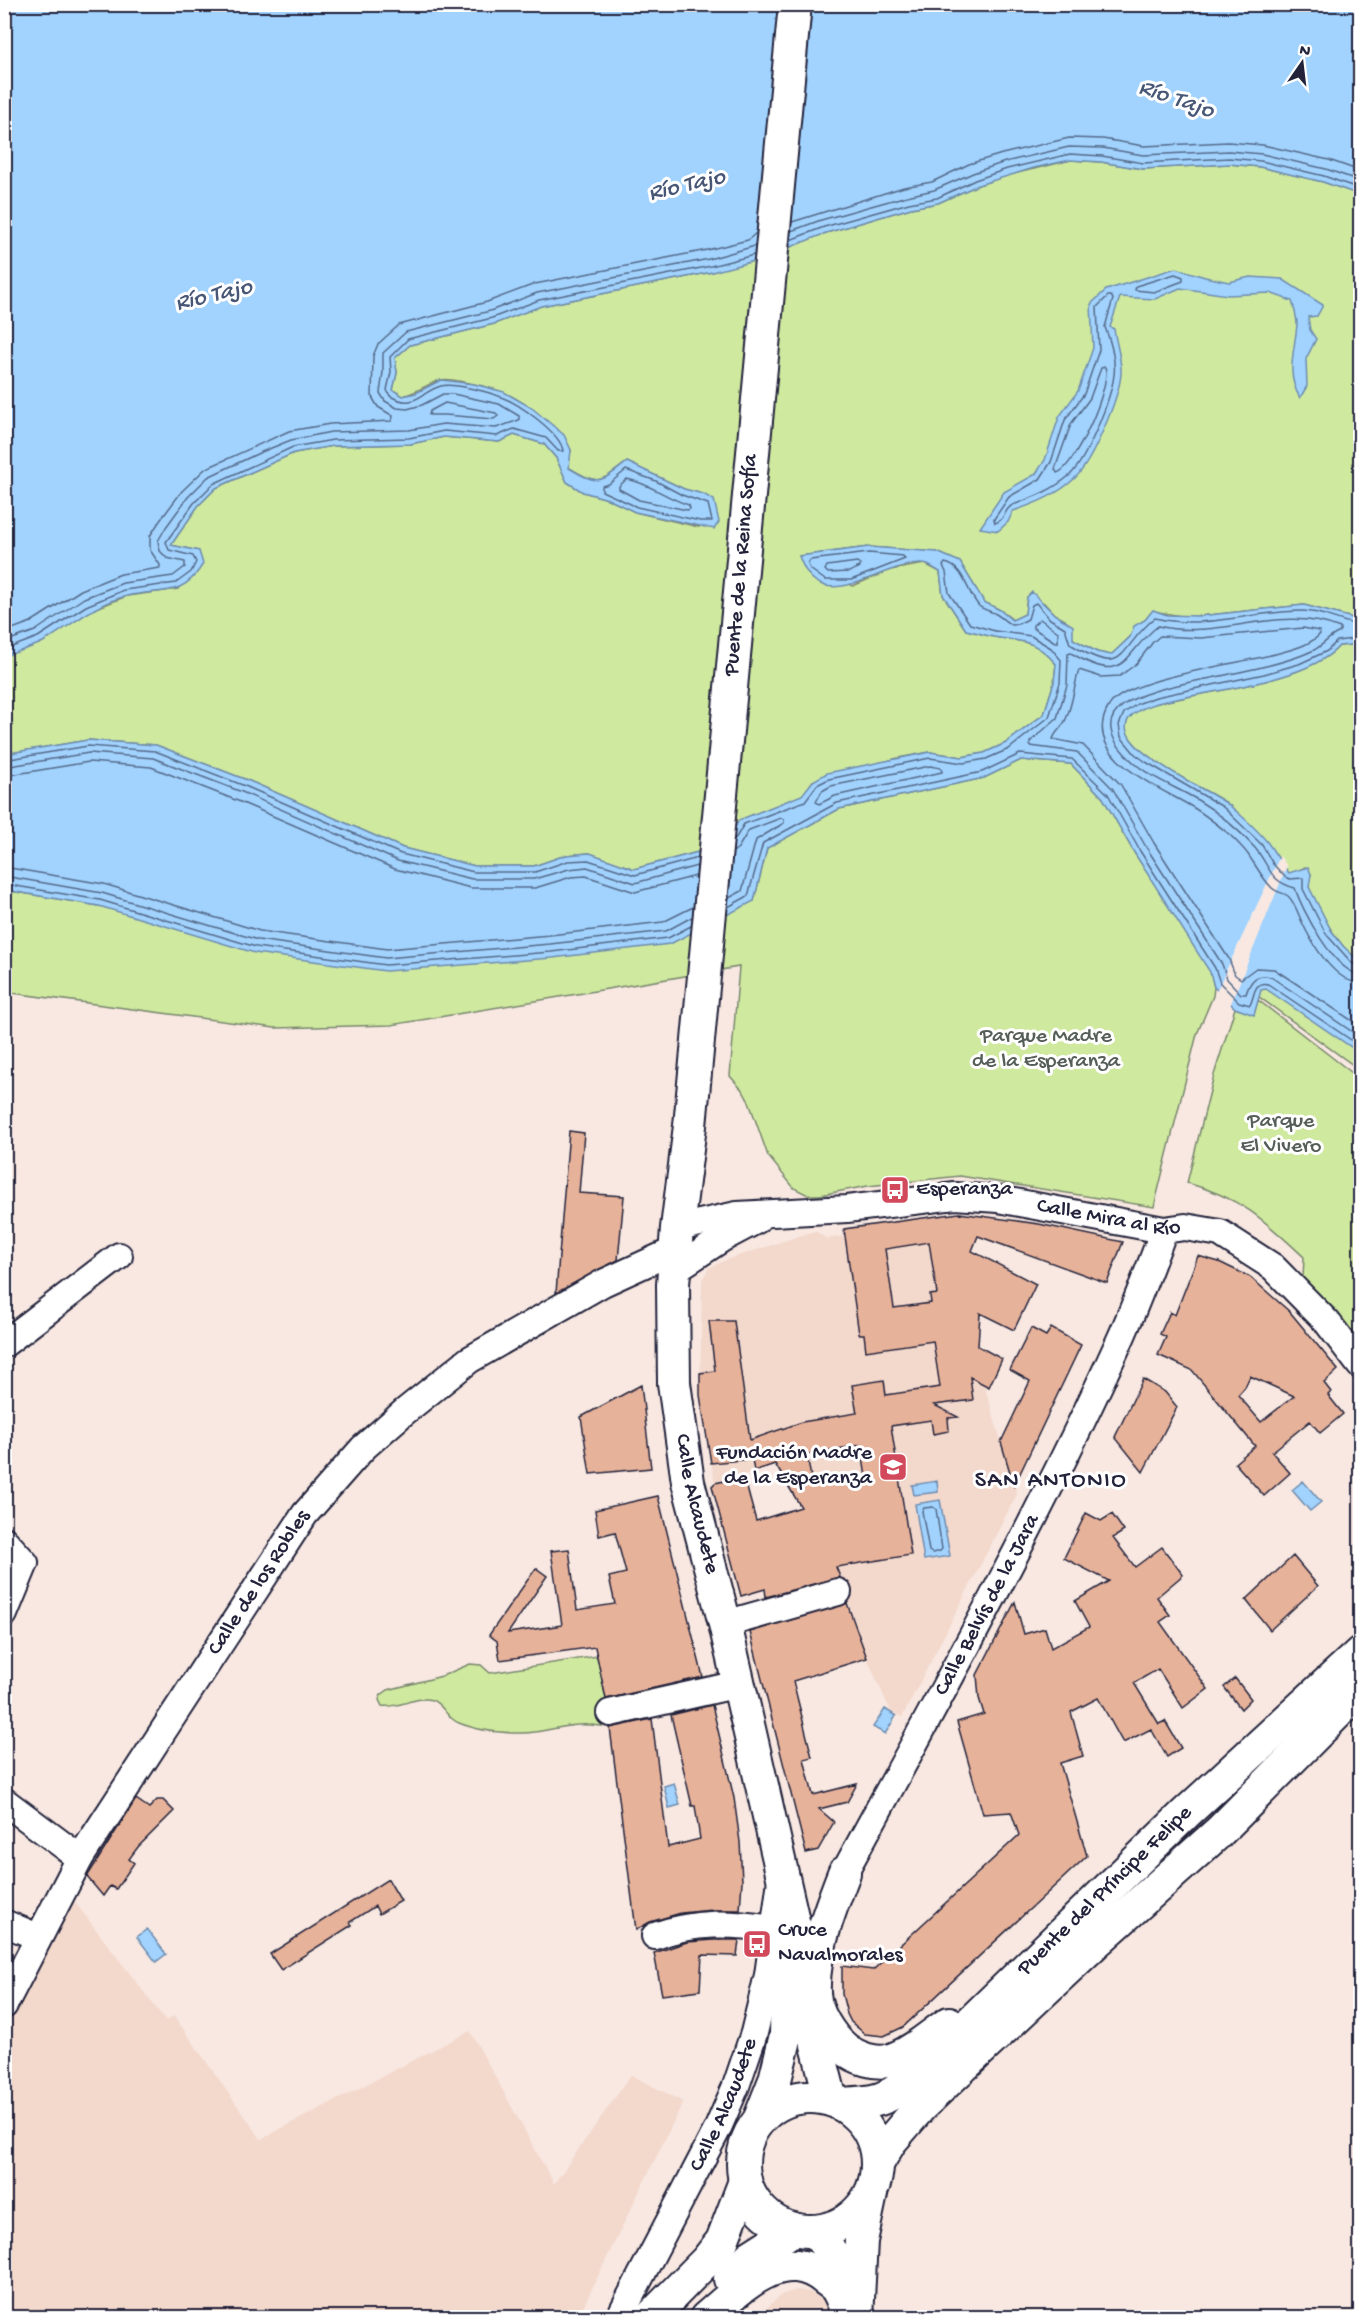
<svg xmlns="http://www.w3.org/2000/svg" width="1365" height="2322" font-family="'Gochi Hand',sans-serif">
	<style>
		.built { fill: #f3d8cc }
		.green { fill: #cfe99f; stroke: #78866d; stroke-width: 1.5 }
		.water { fill: #a1d3fe; stroke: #6e8cb0; stroke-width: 1.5 }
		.pier { fill: #f8e8e1 }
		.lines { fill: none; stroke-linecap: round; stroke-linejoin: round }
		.shore { stroke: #556989; stroke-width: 1.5 }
		.building { fill: #e7b29a; stroke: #22223b; stroke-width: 1.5; fill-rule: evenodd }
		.minor-casing { stroke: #22223b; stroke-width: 30 }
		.major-casing { stroke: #22223b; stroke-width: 36 }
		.minor { stroke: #fff; stroke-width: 26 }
		.major { stroke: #fff; stroke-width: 32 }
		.labels { text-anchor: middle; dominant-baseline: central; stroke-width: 6; stroke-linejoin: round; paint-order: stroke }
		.street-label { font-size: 22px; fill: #22223b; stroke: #fff }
		.park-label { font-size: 22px; fill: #565e59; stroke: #fff }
		.poi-label { font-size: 22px; fill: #22223b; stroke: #fff; text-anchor: start }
		.water-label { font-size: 24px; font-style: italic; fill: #485776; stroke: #fff }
		.neighbourhood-label { font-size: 24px; letter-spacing: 1.5px; fill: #22223b; stroke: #fff }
	</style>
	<rect width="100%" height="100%" fill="#f8e8e1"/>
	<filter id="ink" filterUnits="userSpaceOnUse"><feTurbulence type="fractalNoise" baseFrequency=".0167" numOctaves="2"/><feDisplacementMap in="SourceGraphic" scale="12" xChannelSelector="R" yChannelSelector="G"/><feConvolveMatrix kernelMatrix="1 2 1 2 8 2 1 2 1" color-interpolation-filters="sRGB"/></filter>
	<g filter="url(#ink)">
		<path class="built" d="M959,1213l-1,10 21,145 38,126 -115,223 -11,-5 -24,-54 -34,-101 -58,-93 -60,21 -15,-90 2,-115 7,-12 17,-8 76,-25 13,-4 12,8 17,-3v-7z
			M71,1897l95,124 8,-5 87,123 209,-108 84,153 77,-109 52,27 -105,215h-573l-1,-293z
			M796,2290l14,2 9,5 10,10 4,11h-77l25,-23z"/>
		<path class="green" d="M1071,160l30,2 42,7 86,-5 31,3 63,15 37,13v425l-56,-15 -105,11h-18l-28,-5 -8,9 -10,6 -5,11 -19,18 -14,-3 -24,-13 -8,-19 -11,-6 -10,-11 -17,-6 -2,17 -12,6 -13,-10 -16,-8 -24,-40 -23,-10 -68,-5 -69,9 53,30 37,-16 35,-6 15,8 3,23 23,35c9,2 18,5 28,7 29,5 41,2 62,27l-2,18 -10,32 -38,29 -22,10 -22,4 -32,-5 -32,6 -85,23 -10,14 -64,25 -6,11 -31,20 -68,18 -45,-16 -23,2 -32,11h-59l-72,-18 -156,-68 -91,-35 -68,-5 -83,14 -1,-98 37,-13 48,-32 38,-15 51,-7 20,-38 -27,-6 27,-39 18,-18 78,-35 39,-7 77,-2 34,-7 55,5 15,-7 30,9 12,14 11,24 16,10 25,7 27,13 64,15 4,-33 -19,-5 -57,-27c-28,21 -27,24 -59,5l3,-17c-36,-38 -47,-57 -102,-67 -8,-1 -19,-5 -28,-3 -10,2 -25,13 -38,16l-10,-6 4,-17 -2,-15 15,-13 84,-21 47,-18 171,-34 114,-39 85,-25 27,-5 40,-18 31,-10z
			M1360,644v318c-19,-12 -43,-52 -51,-74 -1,-4 1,-10 2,-14l-6,-7 -8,5 -8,1c-20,-24 -37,-49 -61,-69 -17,-14 -141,-65 -90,-94 13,-7 29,-9 44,-12 42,-9 128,-19 157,-52z
			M1021,760l50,4 32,34 32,56 37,49 188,111v56l-101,-73 -49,-27 4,17 -1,9 -16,38 -43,173 -194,-31 -92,10 -48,9h-12l-14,-7 -26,-32 -19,-54 -6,-11 -13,-15 9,-109 -348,58 -116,3 -270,-36v-102l94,16 655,-5 13,-53 72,-39 145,-31z
			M1258,1000l102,79v268l-57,-69 1,-21c-40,-37 -62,-59 -117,-74l27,-108 21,-67 19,6z
			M597,1656l10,48 3,23c-11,-1 -22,-3 -32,-2 -19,1 -37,8 -55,8 -20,0 -45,-2 -64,-10 -13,-5 -15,-18 -27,-23 -15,-5 -34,9 -50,6l-3,-6 2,-5 7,-5 54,-14 28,-12 11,1 9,8z"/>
		<path class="water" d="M5,5h1355v190l-37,-13 -63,-15 -31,-3 -86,5 -42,-7 -31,-2 -36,8 -56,17 -40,18 -27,5 -85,25 -68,27 -46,12 -171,34 -47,18 -84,21 -15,13 2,15 -4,17 10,6 13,-3 25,-13 33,4 30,8 28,16 32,27 7,15 -2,18c30,18 31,15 58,-6l57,27 19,5 11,6 5,22 -5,7 -79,-17 -27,-13 -25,-7 -16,-10 -11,-24 -12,-14 -30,-9 -15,7 -55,-5 -34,7 -77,2 -39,7 -78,35 -18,18 -27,39 28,6 4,13c-21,35 -42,24 -76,32 -32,7 -56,30 -84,46 -12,6 -26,10 -38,14z
			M1176,268l29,9 24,5 21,-5 32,2 41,26 -6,11 -9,1 2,13 6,9 -10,20 1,27 -7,12c-15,-25 -5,-47 -3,-74 0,-7 -3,-16 -5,-23l-22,-8 -42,2 -48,-7 -25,11 -35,-2 -10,30 4,2c2,14 8,31 7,45 -2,24 -29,89 -47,105 -17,16 -39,25 -61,32l-5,11 -10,9 -18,-3 24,-36 32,-18 9,-14 14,-43 19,-26 15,-43 -2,-44 15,-14z
			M869,547l68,5 23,10 24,40 16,8 12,10 13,-6 2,-17 5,-5 22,22 19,12v13l24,13 14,3 19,-18 4,-11 11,-6 8,-10 14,5 32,1 105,-11 56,15v24l-21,2c-29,33 -115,43 -158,52 -14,3 -30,5 -43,13 -50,28 73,79 91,94 13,11 28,24 39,38 7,10 13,20 21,30l19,-6 3,7 -2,13 22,43 12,16 17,16v91l-94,-64 -5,1 -7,25 -19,-7 -21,-21 -4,-15 -75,-118 -32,-56 -32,-34 -50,-4 -37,18 -145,31 -72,39 -13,53 -84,43 -118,14 -166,13 -131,-18 -156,-47 -94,-16 -1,-136 84,-14 68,5 91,35 156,68 72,18h59l32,-11 24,-2 44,16 68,-18 31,-20 6,-11 63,-25 11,-14 14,-8 103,-21 32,5 22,-4 22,-10 38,-29 10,-32 2,-18c-21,-25 -33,-22 -62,-27 -10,-2 -19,-5 -28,-7l-23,-35 -3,-23c-5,-3 -11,-8 -17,-8 -43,-3 -102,58 -124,-8z
			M937,1481l1,11 -24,3 -2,-10z
			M1303,1481l18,21 -11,9 -18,-21z
			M940,1500l10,56 -26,4 -9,-56z
			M885,1709l11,7 -11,18 -12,-7z
			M674,1783l6,22 -11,3 -5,-22z
			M147,1929l19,25 -10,8 -19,-25z"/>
		<path class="pier" d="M1280,856l7,10 -57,140 -14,-14z"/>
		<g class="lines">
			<path class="shore" d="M792,222l112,-35 28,-5 37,-18 33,-10 67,-16 34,1 41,7 84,-4 35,3 66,15 31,11
				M791,231l30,-11 86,-24 27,-6 39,-17 32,-11 64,-15 34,1 40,7 86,-4 33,3 64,15 34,12
				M790,240l34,-13 85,-24 28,-5 38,-18 32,-11 63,-15 32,2 41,7 86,-5 32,3 63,15 36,13
				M1175,274l8,3v4l-29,11 -19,-2 1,-4z
				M1108,296h3l2,3 -8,28c5,13 11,33 9,48 -3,24 -27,84 -44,100 -17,15 -36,22 -57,30 -9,3 -7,15 -18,18l-1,-4 15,-22 31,-18 11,-17 14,-42 19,-26 15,-44 -2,-43z
				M1105,367c7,18 -30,101 -48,106l-2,-4 16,-45 19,-26 11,-30z
				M445,403l51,10 2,3 -4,3 -49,-4h-16l1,-4z
				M626,470l30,11 26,14 26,9 4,17h-12l-63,-14 -35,-16v-5l7,-2z
				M627,479c22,4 41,20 62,26l1,4 -3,1 -48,-10 -20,-11v-3z
				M869,553l34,3 2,3 -54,21h-26l-15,-11 -2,-5 2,-4z
				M857,562l3,2v3l-11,5 -21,1 -3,-3 2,-4z
				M1040,619l18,13v10h-3l-22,-14v-3z
				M4,632l27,-10 50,-32 40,-16 39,-6v-3l-10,-15v-14l9,-14 23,-31 23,-22 84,-38 41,-7 62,-3 1,-5 -15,-9 -6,-10 1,-41 5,-12 21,-19 88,-23 48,-18 172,-34 41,-10 8,-7
				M1360,638l-23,3 -10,10 -28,13 -35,10 -108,23 -19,7 -13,9 -5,12 2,12 14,17 11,8 77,45 39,38 11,19 12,13 5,2 13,-1v11l23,45 26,29 8,4
				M4,642l31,-11 49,-33 39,-15 50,-7 12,-9v-5l-18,-4 -7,-7 -2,-10 8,-14 22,-30 20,-20 51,-24 32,-13 40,-8 78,-2 34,-6 53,4 23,-8v-4l-20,-12 -46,-10h-10l-21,11 -15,4 -10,-1 -12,-7 -5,-8 3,-21v-19l23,-21 84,-21 47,-18 172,-34 46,-13
				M4,650l34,-13 48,-31 38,-16 52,-7 15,-11 5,-10 -3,-6 -24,-6 -3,-8 28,-39 19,-19 80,-37 40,-7 76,-2 35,-7 53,5 17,-7 32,9 12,13h5c-2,-18 -45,-48 -62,-54 -12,-5 -47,-14 -60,-11 -21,6 -26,24 -51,10l-3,-6 4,-18 -1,-15 18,-18 84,-21 47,-18 172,-34 43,-11
				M4,760l84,-14 67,5 90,35 156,68 73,18h61l33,-11 20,-1 47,15 63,-17
				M930,766l11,2 1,4 -107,24 -16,8 -3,-2 6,-11 9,-5z
				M4,767l85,-14 64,5 89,34 156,69 74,18h62l35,-10 18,-2 48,16 62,-17
				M4,776l85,-14 62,5 87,34 157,68 76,19h64l36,-11 15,-1 49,16 61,-16
				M734,841l10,-17 61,-23 12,-16 12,-6 101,-21 33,5 23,-4 23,-10 40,-32 11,-34 1,-23 -10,-12 -20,-12 -36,-5 -25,-7 -21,-31 -3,-21 -3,-6 2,-3c20,4 21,29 34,43 4,4 12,5 17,8 16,10 12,16 32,5l4,-14 4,-2 14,16 15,9 5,16c59,36 46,5 85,-26 50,12 98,-7 147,-7 21,0 39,12 58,14
				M4,867l100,17 156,47 127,18 163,-14 113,-13 30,-15
				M4,876l98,17 156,47 128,18 164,-14 116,-13 26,-14
				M4,884l96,16 156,47 130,18 165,-13 117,-14 23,-12
				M729,898l13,-7 14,-51 28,-17v-4l-3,-1 -32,12 -11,18 -5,4
				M728,907l20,-11 15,-53 74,-40 145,-31 38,-18 52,5 36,35 32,57 75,117 5,15 19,19 11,3c5,-9 3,-24 18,-21l92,62
				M1360,974c-25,-1 -58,-64 -65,-86 -27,-7 -24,-21 -40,-40 -17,-19 -37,-36 -59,-49 -22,-13 -48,-22 -66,-40 -55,-53 21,-68 61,-77 23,-5 47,-9 71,-15 17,-4 36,-9 52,-17 10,-5 15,-14 26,-18v-4c-59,-25 -122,13 -182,-2 -37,29 -30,61 -87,27l-3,1 -1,31 -10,33 -27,24v4l47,6 36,37 33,58 76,117 5,15 14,15h5c4,-13 10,-21 25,-17l89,60
				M1360,983c-26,-1 -49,-41 -59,-63 -3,-7 -7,-19 -13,-24 -5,-4 -11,-3 -16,-8 -9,-9 -14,-19 -21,-29 -5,-9 -14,-17 -21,-24 -12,-10 -23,-19 -36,-27 -32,-20 -116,-51 -85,-102 16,-28 135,-43 170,-53 14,-4 32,-8 41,-19l-1,-3 -16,-3 -102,10 -41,-2 -7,6 -17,22 -16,12 -19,1 -22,-7c-5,16 -6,33 -13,49 -3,8 -11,13 -13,20l30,6 38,40 33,58 75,116 6,16 6,4 15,-11 18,1 86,57
				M933,1507l3,2 6,40 -2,2 -8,2 -3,-2 -7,-40 2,-3z"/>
		</g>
		<path class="building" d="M569,1131l15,2 -5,60 45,3 -6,64 -62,33z
			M959,1213l80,11 84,18 -16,41 -129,-47 -6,15 64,33 -22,46 -34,-17 -2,33 24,13 -13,28 -19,-10 3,23 -39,5 24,12 -10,1 1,13 -16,3 -2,-14 -40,6 20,129 -75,12 4,10 -74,20 -1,-8 -24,7 -29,-110 3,-3 29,-6 12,44 45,-14 -26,-43 -21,7 -2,-12 -41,4 -11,-68v-22l15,-2 -6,-50h25l16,119 52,-18 55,-9 -5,-28 32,-5 2,15 54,-8 -7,-46 -67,10 -2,-17h-5l-15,-105zM929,1242l8,52 -7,1 1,8 -37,5 -9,-59zM861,1445l5,32 -54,7 -5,-30z
			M1198,1256l21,6 31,15 40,35 48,58 -14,13 7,9 -3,3 15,19 -23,19 -10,-12 -38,31 18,21 -26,23 -29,-33 20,-17 -63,-76 -34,-15 8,-18 -6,-3 10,-22 5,3zM1250,1376l44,20 -33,26 -23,-27 7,-8z
			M1031,1328l15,8 5,-8 30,17 -67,141 -13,-44 29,-61 -20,-11z
			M1143,1379l22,13 12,15 -34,65 -28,-35z
			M641,1385l10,83 -61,6 -9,-57z
			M658,1496l45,181 -97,22 -11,-52 -95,13 -3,-19 -8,-6 47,-67 11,8 -39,57 54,-8 -11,-74 18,-2 8,61 38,-6 -6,-27 17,-4 -11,-41 -16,4 -4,-26z
			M1086,1513l15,8 11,-7 12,17 -11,7 22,29 27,-20 21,28 -26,22 13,18 -10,7 48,67 -25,19 -25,-39 -24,14 25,41 6,-3 16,27 -14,9 -16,-28 -28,14 -25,-45 -27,14 12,44 -23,7 27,93 -184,171 -19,9 -19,-2 -14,-12 -4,-8 -5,-20v-28l31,4 146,-135 -8,-23 -28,2 -26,-92 27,-8 -5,-16 -2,-23 38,-73 9,32 21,-6 6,20 38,-21 -14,-26 34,-20 -45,-23z
			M1293,1556l25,30 -48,44 -24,-30z
			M847,1603l20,55 -74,23 19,76 -8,2 9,36 44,-11 -10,18 -28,7 15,13 -16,28 -12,3 -56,-221z
			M1235,1678l16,21 -10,10 -17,-22z
			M712,1705l22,93 6,44 2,39 -2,29h-27l-32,3 -31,9 -14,8 -26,-202 42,-9 16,128 32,-8 -5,-33h-3l-21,-91z
			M136,1799l13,9 8,-8h6l11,11 -36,36 -9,12 5,4 -18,26 -6,-3 -7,10 -16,-19z
			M388,1879l13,22 -22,13 -4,-8 -25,16 2,3 -71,45 -11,-16z
			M714,1940h25l-2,16 -35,-1 -2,35 -38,5 -8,-42 33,-11z"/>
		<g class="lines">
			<g class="minor-casing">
				<g id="minor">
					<path id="s1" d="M677,1228l60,-13 110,-6 108,-13 43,3 166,31 21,-3 35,6 53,34 54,55 33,43"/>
					<path d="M673,1271l50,-33 34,-18"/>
					<path d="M4,1344l115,-88"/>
					<path d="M4,1540l21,23 -21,51"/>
					<path d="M725,1624l113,-32"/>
					<path d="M610,1713l129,-29"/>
					<path d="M4,1801l76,57"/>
					<path id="s2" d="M844,1873c95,-175 193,-351 276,-533 16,-36 30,-73 44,-110"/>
					<path d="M4,1923l34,14"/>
					<path d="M655,1936c40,-15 77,-13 119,-7"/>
					<path id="s3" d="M4,2005l76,-147 225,-344 58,-66 40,-35 66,-53 134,-77 72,-33"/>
					<path id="s4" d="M619,2318l98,-188 19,-44 18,-53 14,-58 13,-95"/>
				</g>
			</g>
			<g class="major-casing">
				<g id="major">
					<path id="s5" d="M795,4l-105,1122 -13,102 -4,57 1,98 14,99 37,142 68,297 21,74 3,50 14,55"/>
					<path d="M844,1873c-14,36 -32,82 -30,120 1,20 16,43 30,55 12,10 32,17 47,12 21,-7 40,-25 58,-37"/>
					<circle cx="810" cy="2164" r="67"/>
					<path id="s6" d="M840,2104c35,-2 45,-2 72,-25l274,-266 174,-160"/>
					<path d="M760,2118l15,-38 11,-45 2,-95"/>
					<path d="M877,2164l13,-22 31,-36 175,-164 124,-111 140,-141"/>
					<path d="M814,2231c22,24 29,38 35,70"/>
					<path d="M730,2279l20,-22 44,-28"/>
					<path d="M650,2318l57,-58 15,-19 23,-60"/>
					<path d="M706,2318c33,-28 76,-75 119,-39 4,3 8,5 11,9 6,8 9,20 13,30"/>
					<path d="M857,2318l4,-77 10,-47"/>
				</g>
			</g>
			<use href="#minor" class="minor"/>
			<use href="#major" class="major"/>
		</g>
	</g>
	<defs>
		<g id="bus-square" transform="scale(1.5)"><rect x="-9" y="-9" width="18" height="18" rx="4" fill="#d1495b" stroke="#fff"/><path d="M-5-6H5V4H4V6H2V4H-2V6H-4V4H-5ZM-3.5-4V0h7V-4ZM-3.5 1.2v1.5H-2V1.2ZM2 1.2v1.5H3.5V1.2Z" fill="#fff"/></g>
		<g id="school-square" transform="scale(1.5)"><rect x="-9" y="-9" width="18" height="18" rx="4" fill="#d1495b" stroke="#fff"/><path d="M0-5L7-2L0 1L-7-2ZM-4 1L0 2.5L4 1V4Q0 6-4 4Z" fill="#fff"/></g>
	</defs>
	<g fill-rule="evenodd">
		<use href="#bus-square" x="895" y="1190"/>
		<use href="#school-square" x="893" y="1467"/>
		<use href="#bus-square" x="757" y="1944"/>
	</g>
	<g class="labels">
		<g class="street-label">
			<text transform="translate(742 565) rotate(-85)">Puente de la Reina Sofía</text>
			<text stroke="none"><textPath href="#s1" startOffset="436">Calle Mira al Río</textPath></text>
			<text stroke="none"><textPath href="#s5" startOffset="1508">Calle Alcaudete</textPath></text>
			<text stroke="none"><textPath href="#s3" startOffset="494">Calle de los Robles</textPath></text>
			<text stroke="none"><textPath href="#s2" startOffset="304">Calle Belvís de la Jara</textPath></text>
			<text stroke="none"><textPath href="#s6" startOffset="348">Puente del Príncipe Felipe</textPath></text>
			<text stroke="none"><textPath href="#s4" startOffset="238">Calle Alcaudete</textPath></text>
		</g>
		<g class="park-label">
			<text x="1046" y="1037">Parque Madre<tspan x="1046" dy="25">de la Esperanza</tspan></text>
			<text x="1281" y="1122">Parque<tspan x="1281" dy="25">El Vivero</tspan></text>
		</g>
		<g class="poi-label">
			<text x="916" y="1190">Esperanza</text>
			<text x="872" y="1454" text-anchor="end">Fundación Madre<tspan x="872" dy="25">de la Esperanza</tspan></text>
			<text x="778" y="1931">Cruce<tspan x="778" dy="25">Navalmorales</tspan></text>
		</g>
		<g class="water-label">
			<text transform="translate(1176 100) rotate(19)">Río Tajo</text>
			<text transform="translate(687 186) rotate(-13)">Río Tajo</text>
			<text transform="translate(214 296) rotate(-13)">Río Tajo</text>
		</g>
		<g class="neighbourhood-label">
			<text x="1051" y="1481">SAN ANTONIO</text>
		</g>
	</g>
	<rect width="1365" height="2322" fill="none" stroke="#fff" stroke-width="24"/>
	<rect x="12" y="12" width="1341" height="2298" fill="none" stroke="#22223b" stroke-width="2" filter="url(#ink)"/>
	<g transform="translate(1302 63) rotate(14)" stroke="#ffffff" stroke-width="4.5" paint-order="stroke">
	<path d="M0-4.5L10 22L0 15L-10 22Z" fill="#22223b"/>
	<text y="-9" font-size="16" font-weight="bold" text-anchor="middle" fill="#22223b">N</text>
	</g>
</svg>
